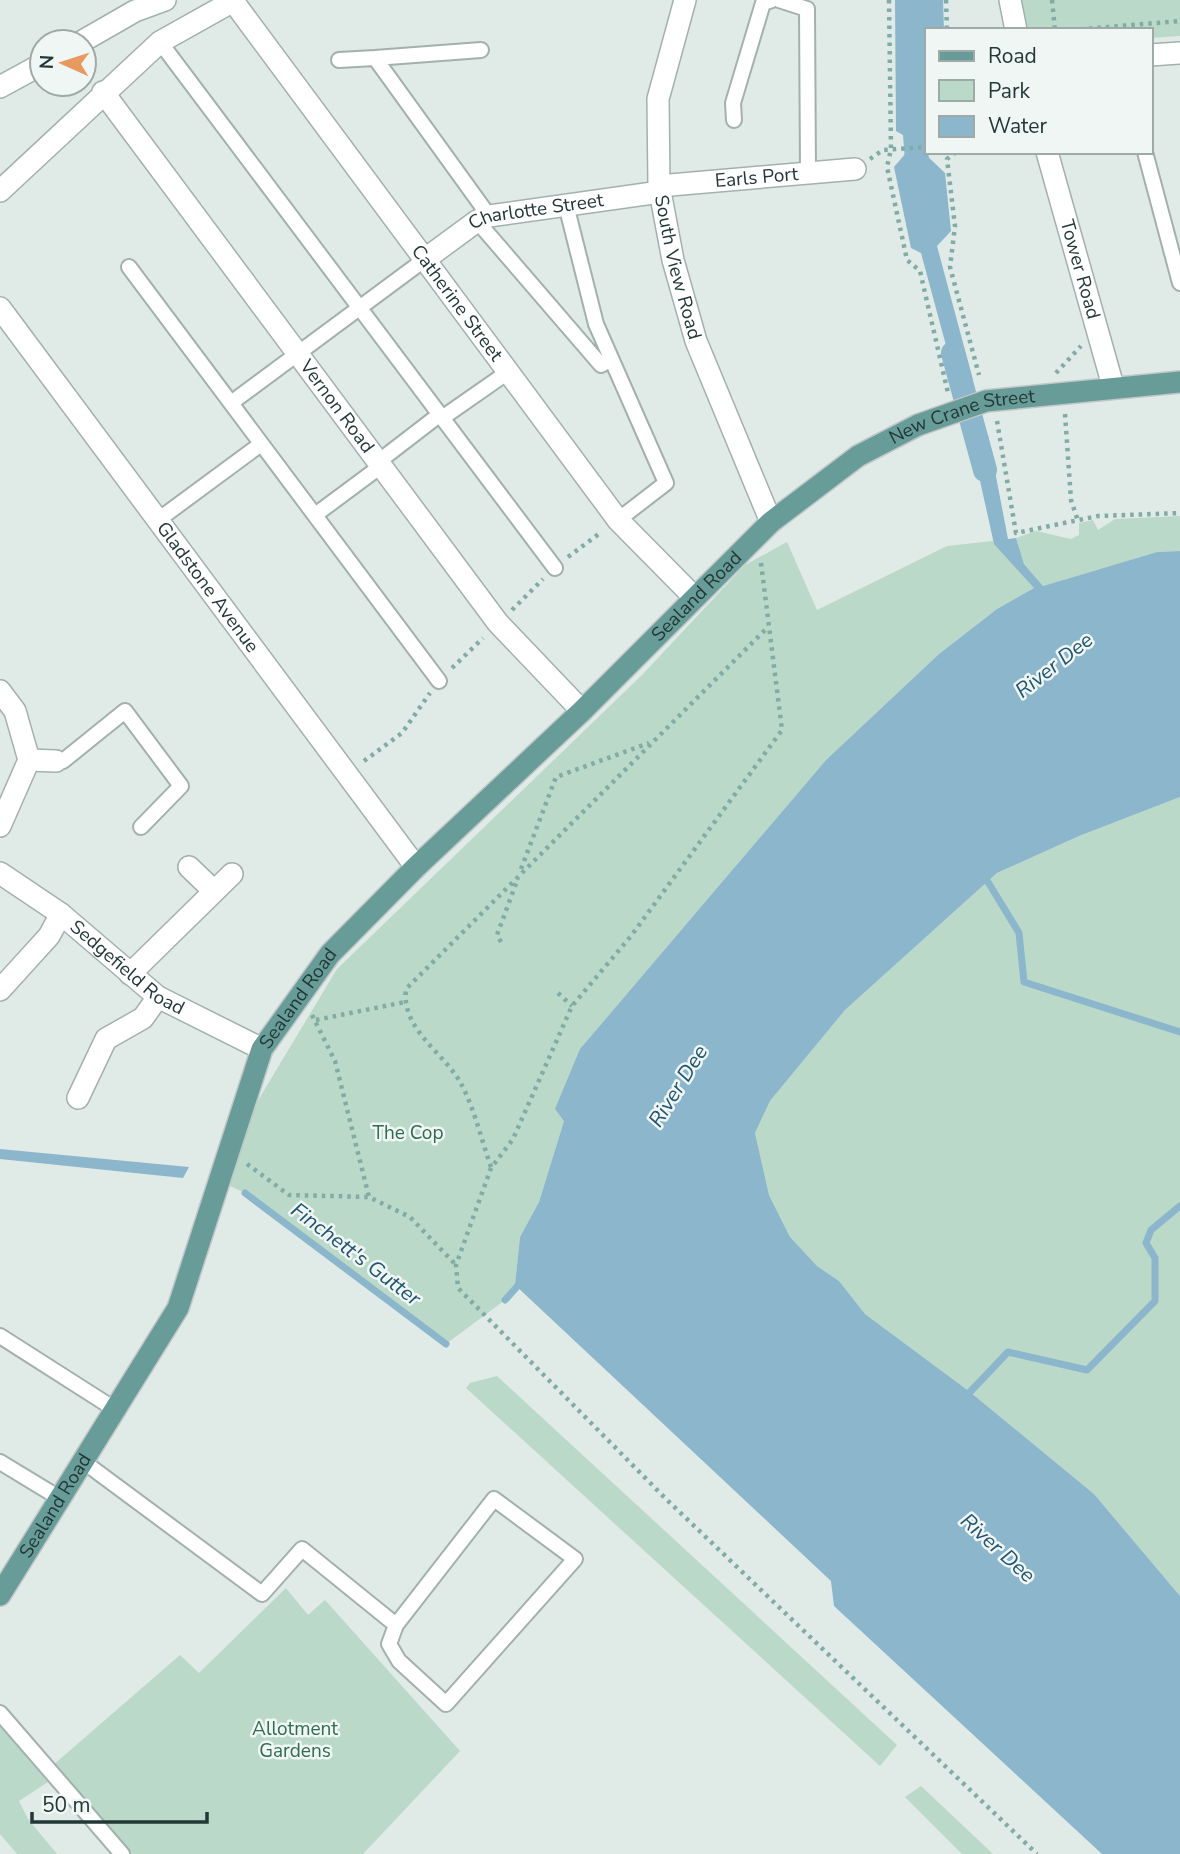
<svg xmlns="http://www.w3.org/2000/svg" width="1180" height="1854" font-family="'Nunito Sans',sans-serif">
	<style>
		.green { fill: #bad9c8 }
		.water { fill: #8bb6cb }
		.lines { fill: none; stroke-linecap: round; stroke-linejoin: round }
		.stream { stroke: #8bb6cb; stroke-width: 7 }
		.canal { stroke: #8bb6cb; stroke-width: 24 }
		.service-casing { stroke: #a3b1ae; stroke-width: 18 }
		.minor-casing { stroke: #a3b1ae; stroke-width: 24 }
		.tertiary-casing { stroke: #a3b1ae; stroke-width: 24 }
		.primary-casing { stroke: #c1c7c7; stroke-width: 24 }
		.path { stroke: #82aba5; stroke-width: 4.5; stroke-dasharray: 3.5 5; stroke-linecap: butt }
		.service { stroke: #fff; stroke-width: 14 }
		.minor { stroke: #fff; stroke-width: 21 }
		.tertiary { stroke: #fff; stroke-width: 21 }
		.primary { stroke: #679c98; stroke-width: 21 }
		.labels { text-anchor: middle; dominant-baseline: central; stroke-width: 5; stroke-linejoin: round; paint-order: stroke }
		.street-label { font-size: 19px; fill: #223836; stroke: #f0f6f4 }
		.park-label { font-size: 19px; fill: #2f6c52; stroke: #f0f6f4 }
		.water-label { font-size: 21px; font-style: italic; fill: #205470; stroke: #f0f6f4 }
	</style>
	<rect width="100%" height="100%" fill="#e0eae7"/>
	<path class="green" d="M1019,0h161v36l-30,2v-8h-123z
		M1180,516v35l-23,1 -114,34 -19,-22 -8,-26 20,-7 35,8 8,-4v-12l14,-3 5,10 17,-11z
		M993,541l41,47 -37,21 -58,45 -113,106 -246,289 -16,72 -25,81 -19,35 -5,48 -10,15 -59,44 -201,-151 -17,-8 26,-78 83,-138 306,-295 102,-109 42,-23 30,68 130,-64z
		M1180,797v799l-86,-102 -124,-102 -105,-78 -26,-33 -22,-15 -27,-29 -21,-42 -14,-62 15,-32 75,-91 152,-137 82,-37z
		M497,1376l400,369 -17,21 -414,-378 4,-5z
		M286,1588l22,27 17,-15 135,151 -97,103h-235l-76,-88 128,-111 19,18z
		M0,1725l48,57 -29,19 9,18 29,35h-40l-17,-20z
		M921,1786l72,68h-31l-57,-57z"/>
	<path class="water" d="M895,0h48l1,30h-18v104l-3,7h-18l-2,-6 -7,-4z
		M906,153h18l21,20 6,58 -14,15 36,134 -16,6 -36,-133 -10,-5 -17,-81z
		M988,435l20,104 8,-1 8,26 19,22 114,-34 23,-1v246l-101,39 -82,37 -152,137 -75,91 -15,32 14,62 21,42 27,29 22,15 26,33 105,78 124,102 86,102v258h-78l-268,-248 -3,-25 -316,-296 5,-48 19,-35 25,-81 -9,-12 25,-60 246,-289 113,-106 58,-45 37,-21 -40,-44 -23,-104z
		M0,1149l189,18 -6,11 -183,-19z"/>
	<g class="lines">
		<path class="stream" d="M988,882l31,51 5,49 156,50
			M245,1193l201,151
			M505,1300l18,-20
			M970,1392l38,-40 79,18 68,-69v-43l-9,-15 5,-13 29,-24"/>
		<path class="canal" d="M913,108l6,79
			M953,353l32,117"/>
		<g class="service-casing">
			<path id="service" d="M779,0l28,9 1,164
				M160,42l395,526
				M481,50l-106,8 114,158
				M339,60l36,-2
				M734,120l-1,-17 30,-100 9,-3
				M1145,152l35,131
				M566,205l30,119 70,159 -48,37
				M477,221l124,144 10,-6
				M129,267l310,414
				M231,403l193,-143
				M442,418l66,-46
				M378,462l61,-47
				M315,515l66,-49
				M158,520l103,-76
				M56,761h7l62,-50 56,75 -40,41
				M0,1336l116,74
				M0,1462l61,37
				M84,1462l178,132 40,-45 94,76 -7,19 10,17 47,43 129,-145 -81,-60 -98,126
				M0,1713l122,141"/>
		</g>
		<g class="minor-casing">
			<g id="minor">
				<path id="s1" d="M233,1l385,519 75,76"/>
				<path d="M81,42l54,-31 30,-11"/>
				<path d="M1150,55l30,-2"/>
				<path d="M0,87l42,-23"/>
				<path id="s2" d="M103,92l395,531 84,88"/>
				<path id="s3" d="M659,186l196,-17"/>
				<path d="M0,191l160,-149 75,-42"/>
				<path id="s4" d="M424,260l53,-39 12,-5 171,-24"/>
				<path id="s5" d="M0,308l416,559"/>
				<path d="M0,691l15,20 14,49 -29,66"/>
				<path d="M29,760l27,1"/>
				<path d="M189,867l25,24"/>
				<path id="s6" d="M0,873l61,41 97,83 104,52"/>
				<path d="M130,974l102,-100"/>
				<path d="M0,990l49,-54 12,-22"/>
				<path d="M78,1098l28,-59 37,-21 15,-21"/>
			</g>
		</g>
		<g class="tertiary-casing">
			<g id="tertiary">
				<path id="s7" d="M685,0l-27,99 1,87 14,74 23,81 75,181"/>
				<path d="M1010,0l6,30"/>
				<path id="s8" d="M1047,152l66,234"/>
			</g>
		</g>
		<g class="primary-casing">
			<g id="primary">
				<path id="s9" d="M0,1595l178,-287 84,-259 68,-95 86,-87 166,-156 189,-189 87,-66 60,-31 68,-24 194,-19"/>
			</g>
		</g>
		<path class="path" d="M889,0l2,149 -4,18 20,93 13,11 28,122
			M946,0l1,30
			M1052,0l3,30
			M1072,30l108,-9
			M956,152l-9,7 8,67 -5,41 29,108
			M870,159l13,-9 43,-3
			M1056,373l25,-27
			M1065,414l6,86 7,21
			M997,421l19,112 82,-17 82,-3
			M568,557l32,-24
			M761,563l21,167 -151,206 -59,70 -59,133 -22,29 -35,97 2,23 208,211 371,355
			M512,610l31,-31
			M452,668l31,-30
			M364,761l38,-28 28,-40
			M521,869l35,-92 93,-34
			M501,942l-4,-7 21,-57
			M558,993l14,13
			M312,1015l23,46 34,136 41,20 46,48
			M316,1020l89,-18
			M247,1164l42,31 80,2
			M491,1167c-10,-28 -17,-61 -32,-87 -18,-29 -58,-52 -53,-91l361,-361"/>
		<use href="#service" class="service"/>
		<use href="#minor" class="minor"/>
		<use href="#tertiary" class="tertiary"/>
		<use href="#primary" class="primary"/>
	</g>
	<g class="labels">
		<g class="street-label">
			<text stroke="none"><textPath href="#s3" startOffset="98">Earls Port</textPath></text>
			<text stroke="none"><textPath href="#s4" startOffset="126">Charlotte Street</textPath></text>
			<text stroke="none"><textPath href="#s7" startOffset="273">South View Road</textPath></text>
			<text stroke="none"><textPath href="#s8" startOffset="122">Tower Road</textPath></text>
			<text stroke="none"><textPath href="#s1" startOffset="376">Catherine Street</textPath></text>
			<text stroke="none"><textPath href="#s2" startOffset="392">Vernon Road</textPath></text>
			<text stroke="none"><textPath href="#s9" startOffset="1566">New Crane Street</textPath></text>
			<text stroke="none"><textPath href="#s5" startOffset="348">Gladstone Avenue</textPath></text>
			<text stroke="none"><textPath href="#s9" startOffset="1239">Sealand Road</textPath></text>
			<text stroke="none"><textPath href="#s6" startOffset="159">Sedgefield Road</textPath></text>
			<text stroke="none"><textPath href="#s9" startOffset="672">Sealand Road</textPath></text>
			<text stroke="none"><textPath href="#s9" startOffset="105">Sealand Road</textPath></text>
		</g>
		<g class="park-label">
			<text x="408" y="1133">The Cop</text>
			<text x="295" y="1729">Allotment<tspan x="295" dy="22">Gardens</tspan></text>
		</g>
		<g class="water-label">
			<text transform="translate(1054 665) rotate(-38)">River Dee</text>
			<text transform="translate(678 1086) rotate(-58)">River Dee</text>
			<text transform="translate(356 1254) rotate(37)">Finchett's Gutter</text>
			<text transform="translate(998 1548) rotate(42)">River Dee</text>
		</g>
	</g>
	<rect x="925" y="28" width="228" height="126" fill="#f0f6f4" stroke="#9eaaa8" stroke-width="2"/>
	<rect x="939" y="51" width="35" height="10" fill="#679c98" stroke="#9eaaa8" stroke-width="2"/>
	<text x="988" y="63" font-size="21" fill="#223836">Road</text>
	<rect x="939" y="80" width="35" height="21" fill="#bad9c8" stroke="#9eaaa8" stroke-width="2"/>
	<text x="988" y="98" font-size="21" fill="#223836">Park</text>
	<rect x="939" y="116" width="35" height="21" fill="#8bb6cb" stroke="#9eaaa8" stroke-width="2"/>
	<text x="988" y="133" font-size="21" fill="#223836">Water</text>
	<g transform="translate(63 63) rotate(273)"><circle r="33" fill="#f0f6f4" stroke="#9eaaa8" stroke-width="2"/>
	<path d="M0-5L12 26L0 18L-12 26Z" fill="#e8995f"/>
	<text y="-10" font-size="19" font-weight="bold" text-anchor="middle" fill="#223836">N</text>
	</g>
	<path d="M32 1812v10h175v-10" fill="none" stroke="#223836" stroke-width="3.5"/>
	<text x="42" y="1812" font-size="21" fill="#223836" stroke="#f0f6f4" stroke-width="5" paint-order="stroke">50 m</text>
</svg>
